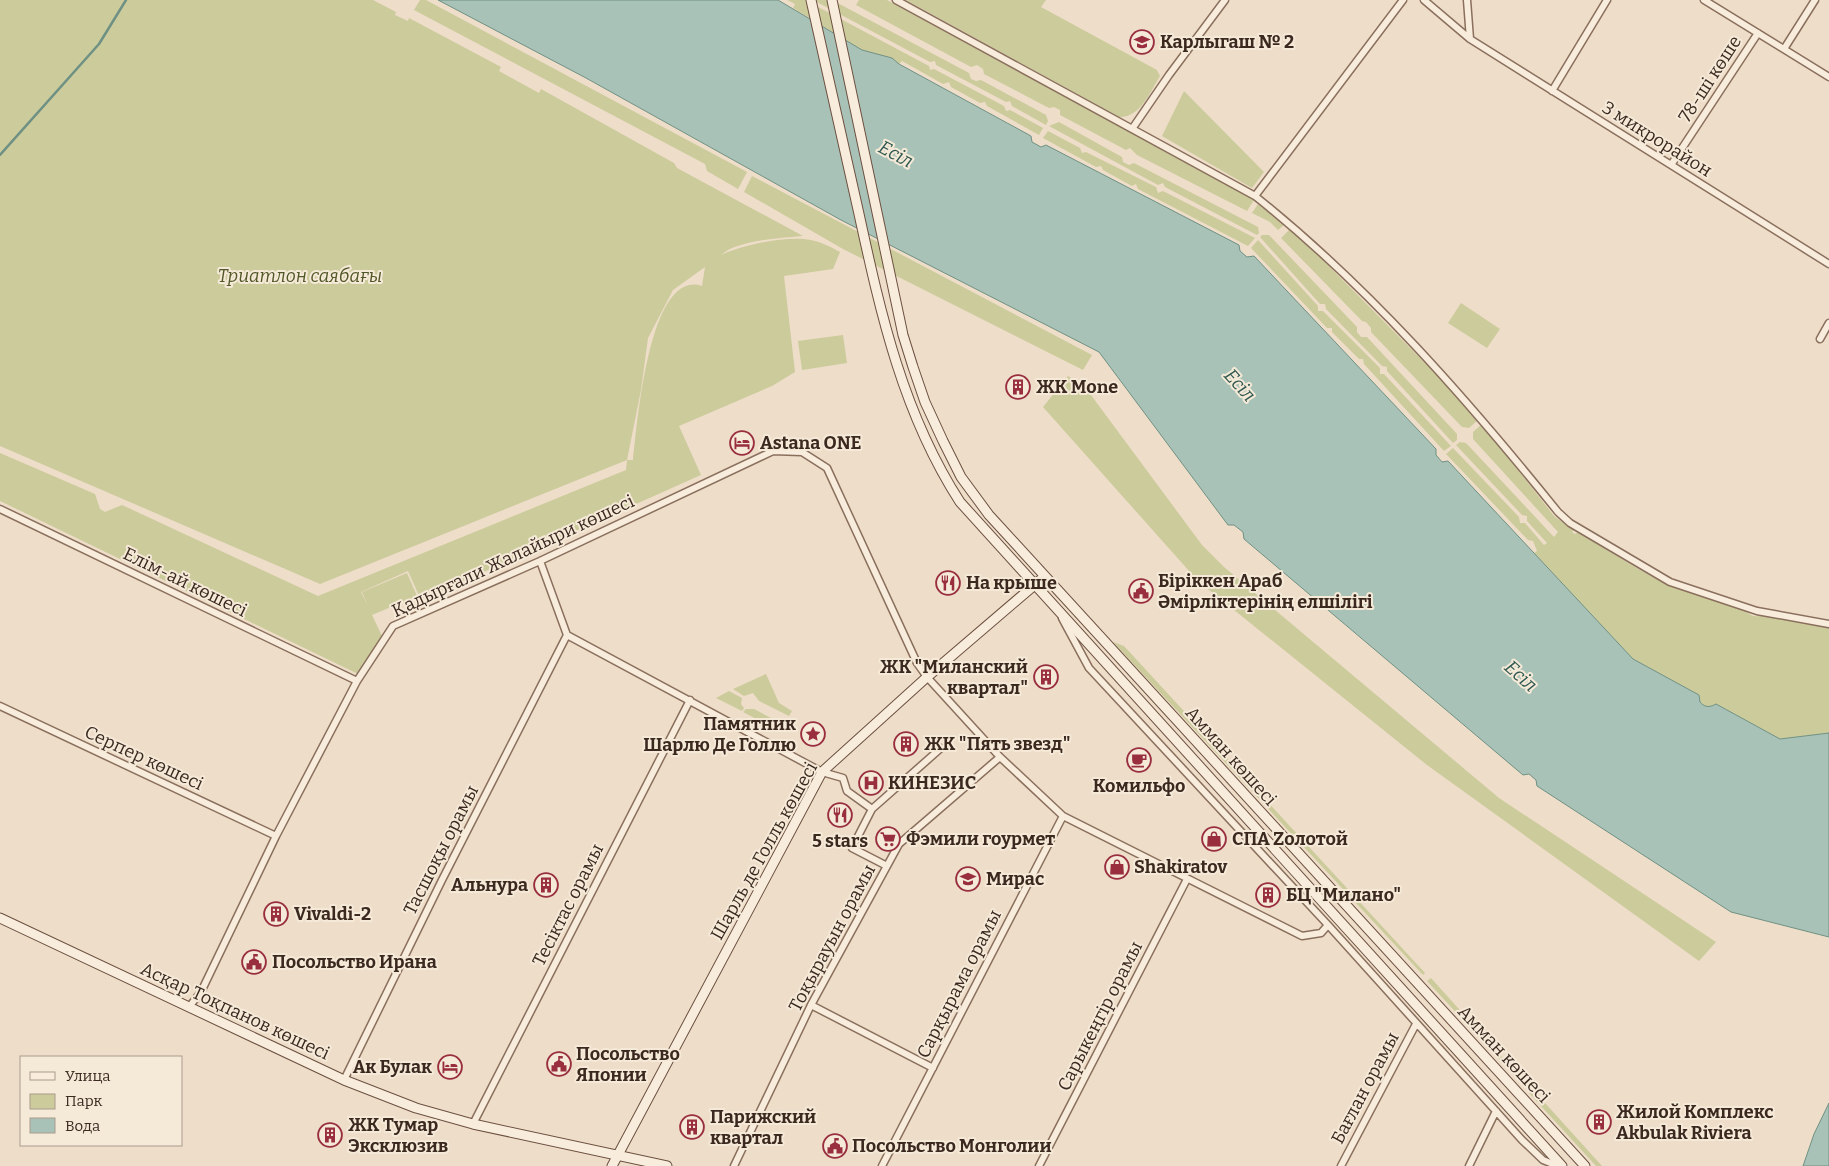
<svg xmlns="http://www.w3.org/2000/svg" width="1829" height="1166" font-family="Bitter,serif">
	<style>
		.green { fill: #cccb9c; fill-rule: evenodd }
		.water { fill: #a9c2b7; stroke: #6f9184 }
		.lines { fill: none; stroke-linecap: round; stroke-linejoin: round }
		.stream { stroke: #6f9184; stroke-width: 2.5 }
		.street-casing { stroke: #8a6f5d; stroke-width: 9 }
		.secondary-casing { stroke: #6c5040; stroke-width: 11 }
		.street { stroke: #f8ecdc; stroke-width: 6 }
		.secondary { stroke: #f8ecdc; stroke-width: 9 }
		.labels { text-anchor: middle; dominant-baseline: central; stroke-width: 4; stroke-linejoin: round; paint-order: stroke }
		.poi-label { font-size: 18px; font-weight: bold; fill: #3b2920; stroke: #f5e9d8; text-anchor: start }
		.street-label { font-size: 18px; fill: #3b2920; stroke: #f5e9d8 }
		.park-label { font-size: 18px; font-style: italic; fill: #515727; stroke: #f5e9d8 }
		.water-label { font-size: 19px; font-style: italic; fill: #305a51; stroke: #f5e9d8 }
	</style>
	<rect width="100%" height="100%" fill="#eeddc8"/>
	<path class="green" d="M0,0h373l23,12 -1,3 13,6 1,-3 92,49 -2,4 40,22 2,-4 133,74 3,5 126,68c-22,2 -66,4 -82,19 22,-10 66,-20 90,-15 10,2 20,7 29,12l-7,17 -49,7 11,96 -23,14 -93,40 22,49 -280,125 -13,-29 -47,21 7,14 -6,-14 45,-19 10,23 -45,19 11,23 -25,36 -358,-173v-48l95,41 5,15 5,3 17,-7 196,91 308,-126 1,-10 -307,124 -320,-138zM705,267l-3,19c-54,-18 -65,143 -69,174h-6l14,-70 7,-52 25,-48z
		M420,0h6l321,172 -9,17 -31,-18 -2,-7 -291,-154z
		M787,0h18l124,66 1,4 4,-1 70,37 2,5 4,-1 33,18 -4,7 -52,-29 -2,-4 -5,1 -29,-16 -2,-5 -6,2 -41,-23 -3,3 -7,-6 -30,-8 -69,-42 2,-4z
		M813,0h19l137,73 2,6 5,2 5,-1 65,35 2,6 -2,4 -34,-19 -2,-5 -4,1 -70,-37 -1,-4 -5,1z
		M859,0h28l367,200 -7,11 -110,-56 -7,-7 -4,2 -66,-35v-5l-6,-3 -5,1 -65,-34 -1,-5 -6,-4 -6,2 -115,-62z
		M906,0h140l-5,7 116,63 3,6c-10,16 -20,42 -41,41z
		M1184,91l80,81 -12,16 -90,-52z
		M1059,122l63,35 1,5 6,3 5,-2 124,64 1,6 -2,2 -92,-48 -2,-4 -5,2 -109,-59z
		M1048,131l32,17 2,5 4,-1 70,35 2,6 5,-2 92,47 -7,8 -110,-57 -2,-5 -4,2 -29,-16 -2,-4 -5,1 -53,-29z
		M752,176l340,179 -9,15 -240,-121 -99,-57z
		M1258,204l26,21 -6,5 -8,-8 -18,-9z
		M1291,228l151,152 36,40 -9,8 -7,-1 -91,-95v-4l-5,-6 -4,-1 -81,-83z
		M1262,235h7l88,92v5l4,5h6l90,97v6l-4,3 -66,-72v-4l-5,-1 -56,-57 -1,-5h-5l-60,-67z
		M1258,240l60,66v5h5l57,57v6h4l67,72 -7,5 -80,-87 -1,-5h-4l-27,-27v-4h-5l-76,-80z
		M1461,303l39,26 -13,19 -39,-25z
		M843,335l4,28 -45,7 -4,-29z
		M1068,376l17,11 117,158 22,22 275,231 217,144 -17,19 -272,-196 -229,-184 -155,-174z
		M1482,424l72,92 20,14 -2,2 3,2 3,-2c27,16 54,35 83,49 25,12 51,16 77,25 10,4 12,15 26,8l65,13v106l-49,6 -64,-35c-7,4 -12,3 -16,-2l-1,-7 -66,-36 -99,-106 3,-2 -4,-10 -5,-1 -82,-86 7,-6 66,69 1,6h5l19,22 3,-2 -20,-22v-5l-5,-1 -66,-70 4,-3 6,1 88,94 4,-5 -85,-93v-7z
		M1113,642l11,4 301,327 -2,2z
		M766,674l13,29 13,8 -3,5 -30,-15 -6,-8 -9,3 -11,-7z
		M729,691l13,7 -1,6 3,4 -2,3 -26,-13z
		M746,709h8l30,16 -3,7 -38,-20z
		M1431,978l98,109 -6,-2 -96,-104z
		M1529,1093h7l66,73h-6z"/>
	<path class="water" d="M438,0h340l84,50 30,8 7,6 132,72 1,6 9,5 5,-2 193,100 1,6 7,6 7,-1 182,193v6l6,7 6,-1 185,198 66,36 1,7c4,5 9,6 16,2l64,35 49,-6v204l-98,-25 -194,-126 -1,-6 -7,-6 -6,1 -279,-236 -1,-7 -9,-7h-6l-129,-173 -258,-132 -255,-142z
		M1829,1103v63h-26l11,-32z"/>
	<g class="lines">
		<path class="stream" d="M0,155l99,-111 27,-44"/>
		<g class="street-casing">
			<path id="street" d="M896,0l359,196c114,91 211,202 303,316l12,11 100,59 87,29 72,13
				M1424,0l46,39 359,225
				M1467,0l3,39
				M1704,0l125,77
				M1784,49l31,-49
				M1552,91l55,-91
				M1132,129l37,-54 56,-75
				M1671,165l87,-132
				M1255,196l148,-196
				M1820,339l9,-16
				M0,509l357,172
				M540,561l27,74 255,137 21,6 4,13 25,18
				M1062,618l27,50 239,257 194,215 21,20 15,6
				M0,706l276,130
				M887,866l-35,-18 20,-39 69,-61
				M811,1005l122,63
				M189,1007l12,-15 75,-156 81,-155 36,-55 147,-65 233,-110 29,1 25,16 90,195 10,14 73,80 63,59 239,120 19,-3 7,-8
				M344,1080l98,-200 125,-245
				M473,1124l217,-424
				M734,1166l77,-161 88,-161 101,-87
				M882,1166l181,-350
				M1039,1166l148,-287
				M1341,1166l75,-142
				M1469,1166l27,-55"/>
		</g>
		<g class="secondary-casing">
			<path id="secondary" d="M811,0c16,71 32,143 48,214 22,101 44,200 101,288l602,664
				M832,0l71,335 10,32 12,35 18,39 18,36 28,38 596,651
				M0,918l344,162 72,28 57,16 194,42
				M612,1166l210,-394 105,-95 118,-101"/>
		</g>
		<use href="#street" class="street"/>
		<use href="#secondary" class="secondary"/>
	</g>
	<defs>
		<g id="school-ring" transform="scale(1.25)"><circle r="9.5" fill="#f5e9d8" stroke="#982e3e" stroke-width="1.5"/><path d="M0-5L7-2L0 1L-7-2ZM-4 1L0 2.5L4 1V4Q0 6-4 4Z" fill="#982e3e"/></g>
		<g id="building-ring" transform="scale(1.25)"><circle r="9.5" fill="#f5e9d8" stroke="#982e3e" stroke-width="1.5"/><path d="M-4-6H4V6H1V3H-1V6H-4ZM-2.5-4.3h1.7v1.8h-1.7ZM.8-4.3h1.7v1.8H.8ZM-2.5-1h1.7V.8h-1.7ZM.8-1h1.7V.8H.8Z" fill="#982e3e"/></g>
		<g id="hotel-ring" transform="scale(1.25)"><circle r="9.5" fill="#f5e9d8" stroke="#982e3e" stroke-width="1.5"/><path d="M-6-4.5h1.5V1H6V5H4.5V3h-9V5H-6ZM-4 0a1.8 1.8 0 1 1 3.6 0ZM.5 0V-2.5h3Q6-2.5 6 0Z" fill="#982e3e"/></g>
		<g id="restaurant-ring" transform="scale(1.25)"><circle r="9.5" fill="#f5e9d8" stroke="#982e3e" stroke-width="1.5"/><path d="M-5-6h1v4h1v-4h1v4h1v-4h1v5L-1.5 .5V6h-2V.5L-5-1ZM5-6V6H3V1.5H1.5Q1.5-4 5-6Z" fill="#982e3e"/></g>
		<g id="civic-ring" transform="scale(1.25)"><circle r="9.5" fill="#f5e9d8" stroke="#982e3e" stroke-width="1.5"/><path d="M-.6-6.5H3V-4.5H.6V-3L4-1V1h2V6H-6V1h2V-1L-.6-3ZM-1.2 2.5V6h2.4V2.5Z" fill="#982e3e"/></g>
		<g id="sight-ring" transform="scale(1.25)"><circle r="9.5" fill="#f5e9d8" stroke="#982e3e" stroke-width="1.5"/><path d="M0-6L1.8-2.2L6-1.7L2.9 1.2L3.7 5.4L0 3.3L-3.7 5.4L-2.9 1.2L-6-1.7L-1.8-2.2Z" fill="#982e3e"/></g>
		<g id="cafe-ring" transform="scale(1.25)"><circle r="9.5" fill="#f5e9d8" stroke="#982e3e" stroke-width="1.5"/><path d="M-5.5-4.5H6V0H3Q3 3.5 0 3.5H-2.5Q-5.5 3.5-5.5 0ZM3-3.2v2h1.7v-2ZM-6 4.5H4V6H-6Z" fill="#982e3e"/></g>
		<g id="hospital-ring" transform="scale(1.25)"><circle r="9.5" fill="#f5e9d8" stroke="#982e3e" stroke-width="1.5"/><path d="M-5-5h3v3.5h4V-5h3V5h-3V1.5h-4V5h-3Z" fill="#982e3e"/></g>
		<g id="supermarket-ring" transform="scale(1.25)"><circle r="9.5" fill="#f5e9d8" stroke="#982e3e" stroke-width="1.5"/><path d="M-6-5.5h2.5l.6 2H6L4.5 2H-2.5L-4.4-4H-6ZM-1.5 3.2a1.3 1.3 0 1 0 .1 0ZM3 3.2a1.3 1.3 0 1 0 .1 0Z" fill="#982e3e"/></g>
		<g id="shop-ring" transform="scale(1.25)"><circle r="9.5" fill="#f5e9d8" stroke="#982e3e" stroke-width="1.5"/><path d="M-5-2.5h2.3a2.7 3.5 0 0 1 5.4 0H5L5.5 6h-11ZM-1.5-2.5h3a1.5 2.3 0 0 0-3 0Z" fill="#982e3e"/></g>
	</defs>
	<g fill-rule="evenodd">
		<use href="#school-ring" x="1142" y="42"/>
		<use href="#building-ring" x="1018" y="387"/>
		<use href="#hotel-ring" x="742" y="443"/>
		<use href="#restaurant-ring" x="948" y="583"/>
		<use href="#civic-ring" x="1141" y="591"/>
		<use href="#building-ring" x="1046" y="677"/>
		<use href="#sight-ring" x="813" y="734"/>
		<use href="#building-ring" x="906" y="744"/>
		<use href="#cafe-ring" x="1139" y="760"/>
		<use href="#hospital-ring" x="871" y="783"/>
		<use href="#restaurant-ring" x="840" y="815"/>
		<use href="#supermarket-ring" x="888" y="839"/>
		<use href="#shop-ring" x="1214" y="839"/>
		<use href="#shop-ring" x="1117" y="867"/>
		<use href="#school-ring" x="968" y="879"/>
		<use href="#building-ring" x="546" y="885"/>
		<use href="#building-ring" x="1268" y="895"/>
		<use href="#building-ring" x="276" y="914"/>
		<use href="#civic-ring" x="254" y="962"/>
		<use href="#civic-ring" x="559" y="1064"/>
		<use href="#hotel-ring" x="450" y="1067"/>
		<use href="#building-ring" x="1599" y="1122"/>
		<use href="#building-ring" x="692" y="1127"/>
		<use href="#building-ring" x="330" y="1135"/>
		<use href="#civic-ring" x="835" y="1146"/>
	</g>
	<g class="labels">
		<g class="poi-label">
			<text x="1160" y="42">Карлыгаш № 2</text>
			<text x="1036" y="387">ЖК Mone</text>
			<text x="760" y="443">Astana ONE</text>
			<text x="1158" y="581">Біріккен Араб<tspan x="1158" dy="21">Әмірліктерінің елшілігі</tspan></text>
			<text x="966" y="583">На крыше</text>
			<text x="1028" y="667" text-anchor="end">ЖК "Миланский<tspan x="1028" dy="21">квартал"</tspan></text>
			<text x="796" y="724" text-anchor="end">Памятник<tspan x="796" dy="21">Шарлю Де Голлю</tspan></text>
			<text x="924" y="744">ЖК "Пять звезд"</text>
			<text x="888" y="783">КИНЕЗИС</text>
			<text x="1139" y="786" text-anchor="middle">Комильфо</text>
			<text x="906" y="839">Фэмили гоурмет</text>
			<text x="1232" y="839">СПА Zолотой</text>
			<text x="840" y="841" text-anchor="middle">5 stars</text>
			<text x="1134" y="867">Shakiratov</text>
			<text x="986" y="879">Мирас</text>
			<text x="528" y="885" text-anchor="end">Альнура</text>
			<text x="1286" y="895">БЦ "Милано"</text>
			<text x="294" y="914">Vivaldi-2</text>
			<text x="272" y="962">Посольство Ирана</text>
			<text x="576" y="1054">Посольство<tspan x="576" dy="21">Японии</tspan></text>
			<text x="432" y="1067" text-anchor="end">Ак Булак</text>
			<text x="1616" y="1112">Жилой Комплекс<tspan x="1616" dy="21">Akbulak Riviera</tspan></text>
			<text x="710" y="1117">Парижский<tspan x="710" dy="21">квартал</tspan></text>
			<text x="348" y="1125">ЖК Тумар<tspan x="348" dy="21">Эксклюзив</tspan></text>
			<text x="852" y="1146">Посольство Монголии</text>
		</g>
		<g class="street-label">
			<text transform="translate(1710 79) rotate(-57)">78-ші көше</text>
			<text transform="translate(1657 139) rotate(32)">3 микрорайон</text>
			<text transform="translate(513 556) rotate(-25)">Қадырғали Жалайыри көшесі</text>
			<text transform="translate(185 582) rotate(26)">Елім-ай көшесі</text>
			<text transform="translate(1231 756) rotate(48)">Амман көшесі</text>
			<text transform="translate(144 758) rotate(25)">Серпер көшесі</text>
			<text transform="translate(441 850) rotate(-63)">Тасшоқы орамы</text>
			<text transform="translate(764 851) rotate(-61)">Шарль де Голль көшесі</text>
			<text transform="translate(568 905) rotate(-63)">Тесіктас орамы</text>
			<text transform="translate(832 938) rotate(-62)">Тоқырауын орамы</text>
			<text transform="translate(959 984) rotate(-63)">Сарқырама орамы</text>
			<text transform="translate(235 1011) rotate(25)">Асқар Тоқпанов көшесі</text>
			<text transform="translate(1100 1016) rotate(-63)">Сарыкеңгір орамы</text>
			<text transform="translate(1504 1054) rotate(47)">Амман көшесі</text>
			<text transform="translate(1365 1088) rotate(-62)">Бағлан орамы</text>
		</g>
		<g class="park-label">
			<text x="300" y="276">Триатлон саябағы</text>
		</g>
		<g class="water-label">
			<text transform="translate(896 154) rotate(28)">Есіл</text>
			<text transform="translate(1240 385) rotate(48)">Есіл</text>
			<text transform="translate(1521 676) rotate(42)">Есіл</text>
		</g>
	</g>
	<rect x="20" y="1056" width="162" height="90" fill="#f5e9d8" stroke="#ab9c8e"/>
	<rect x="30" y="1072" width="25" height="8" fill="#f8ecdc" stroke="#ab9c8e"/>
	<text x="65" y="1081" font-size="15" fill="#3b2920">Улица</text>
	<rect x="30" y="1094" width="25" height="15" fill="#cccb9c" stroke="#ab9c8e"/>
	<text x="65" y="1106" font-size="15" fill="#3b2920">Парк</text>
	<rect x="30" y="1118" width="25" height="15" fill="#a9c2b7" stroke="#ab9c8e"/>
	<text x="65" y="1131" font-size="15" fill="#3b2920">Вода</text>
</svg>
